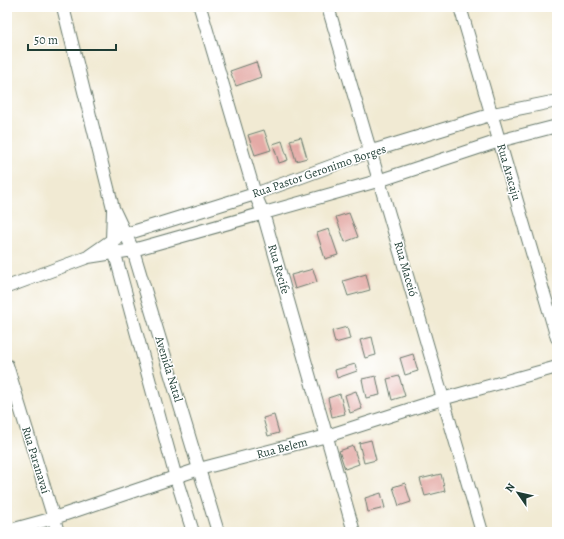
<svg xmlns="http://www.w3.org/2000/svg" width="564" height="539" font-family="Alegreya,serif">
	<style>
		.building { fill: #e4aaa6 }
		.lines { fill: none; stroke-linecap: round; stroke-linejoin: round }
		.minor-casing { stroke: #687a6c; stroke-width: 14 }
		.minor { stroke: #fff; stroke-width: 12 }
		.labels { text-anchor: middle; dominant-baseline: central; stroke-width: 3; stroke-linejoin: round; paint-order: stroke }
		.street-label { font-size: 12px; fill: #1f3d34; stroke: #fff }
	</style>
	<rect width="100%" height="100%" fill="#fff"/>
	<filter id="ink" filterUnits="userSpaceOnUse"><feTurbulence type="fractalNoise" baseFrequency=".025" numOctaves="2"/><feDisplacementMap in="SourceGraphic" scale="8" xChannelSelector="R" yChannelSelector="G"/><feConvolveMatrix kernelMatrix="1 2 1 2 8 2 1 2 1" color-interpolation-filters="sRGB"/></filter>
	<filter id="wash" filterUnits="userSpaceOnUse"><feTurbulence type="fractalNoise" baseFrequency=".012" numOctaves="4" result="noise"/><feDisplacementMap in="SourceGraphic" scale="16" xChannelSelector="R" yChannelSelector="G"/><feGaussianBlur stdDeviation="0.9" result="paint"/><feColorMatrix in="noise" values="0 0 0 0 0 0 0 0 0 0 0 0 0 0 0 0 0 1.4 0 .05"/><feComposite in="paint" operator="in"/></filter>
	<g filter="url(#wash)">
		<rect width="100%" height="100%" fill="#f1ead3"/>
		<g id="blocks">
			<path class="building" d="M256,62l5,15 -25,9 -6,-15z
				M264,130l7,20 -16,5 -7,-20z
				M301,137l6,21 -11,3 -6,-21z
				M282,141l6,19 -9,3 -6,-19z
				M349,213l9,24 -13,5 -9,-25z
				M329,229l9,26 -13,4 -8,-26z
				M313,269l4,13 -22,7 -4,-14z
				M366,274l4,16 -22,6 -5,-15z
				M347,327l3,12 -15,4 -3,-12z
				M372,337l4,18 -11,3 -5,-18z
				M413,354l5,17 -13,4 -5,-17z
				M355,364l2,7 -20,7 -2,-8z
				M376,376l4,19 -14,3 -4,-19z
				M399,376l6,20 -13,4 -5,-21z
				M356,391l6,18 -12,4 -5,-18z
				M340,394l5,20 -13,3 -4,-19z
				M274,415l5,18 -11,3 -5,-18z
				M371,440l5,20 -12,3 -5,-20z
				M353,446l6,18 -14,5 -6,-18z
				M441,474l4,17 -20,5 -5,-17z
				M405,483l6,19 -12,4 -6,-19z
				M381,493l4,15 -17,4 -3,-14z"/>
		</g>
	</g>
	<g filter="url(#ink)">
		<use href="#blocks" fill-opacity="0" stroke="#687a6c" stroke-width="1"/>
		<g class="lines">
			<g class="minor-casing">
				<path id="minor" d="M63,7l50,201 20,42 85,282
					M200,7l55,187 8,19 91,319
					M328,7c53,175 102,350 154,525
					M460,7l97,331
					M113,210l-1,30 3,14 61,224 17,54
					M89,256l23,-16 14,-6 129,-40 117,-43 121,-37 64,-13
					M7,287l81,-30 45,-7 248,-70 118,-39 58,-15
					M7,365l51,167
					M7,531l47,-13 145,-49 128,-33 115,-37 115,-32"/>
			</g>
			<use href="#minor" class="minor"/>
		</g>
	</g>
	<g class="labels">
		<g class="street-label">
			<text transform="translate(319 171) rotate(-19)">Rua Pastor Geronimo Borges</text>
			<text transform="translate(509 172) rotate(74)">Rua Aracaju</text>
			<text transform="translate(279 269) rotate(74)">Rua Recife</text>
			<text transform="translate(406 269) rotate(74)">Rua Maceió</text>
			<text transform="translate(169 369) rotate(73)">Avenida Natal</text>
			<text transform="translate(282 448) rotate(-15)">Rua Belem</text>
			<text transform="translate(36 460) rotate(73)">Rua Paranavaí</text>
		</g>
	</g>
	<rect width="564" height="539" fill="none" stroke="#fff" stroke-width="24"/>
	<g transform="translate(518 493) rotate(304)" stroke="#ffffff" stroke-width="3" paint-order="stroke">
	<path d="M0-3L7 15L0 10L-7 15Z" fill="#1f3d34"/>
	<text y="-6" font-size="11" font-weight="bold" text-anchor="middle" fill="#1f3d34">N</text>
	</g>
	<path d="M28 44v6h88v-6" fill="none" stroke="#1f3d34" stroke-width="2"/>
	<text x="34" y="44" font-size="12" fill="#1f3d34" stroke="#ffffff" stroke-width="3" paint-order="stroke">50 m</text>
</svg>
